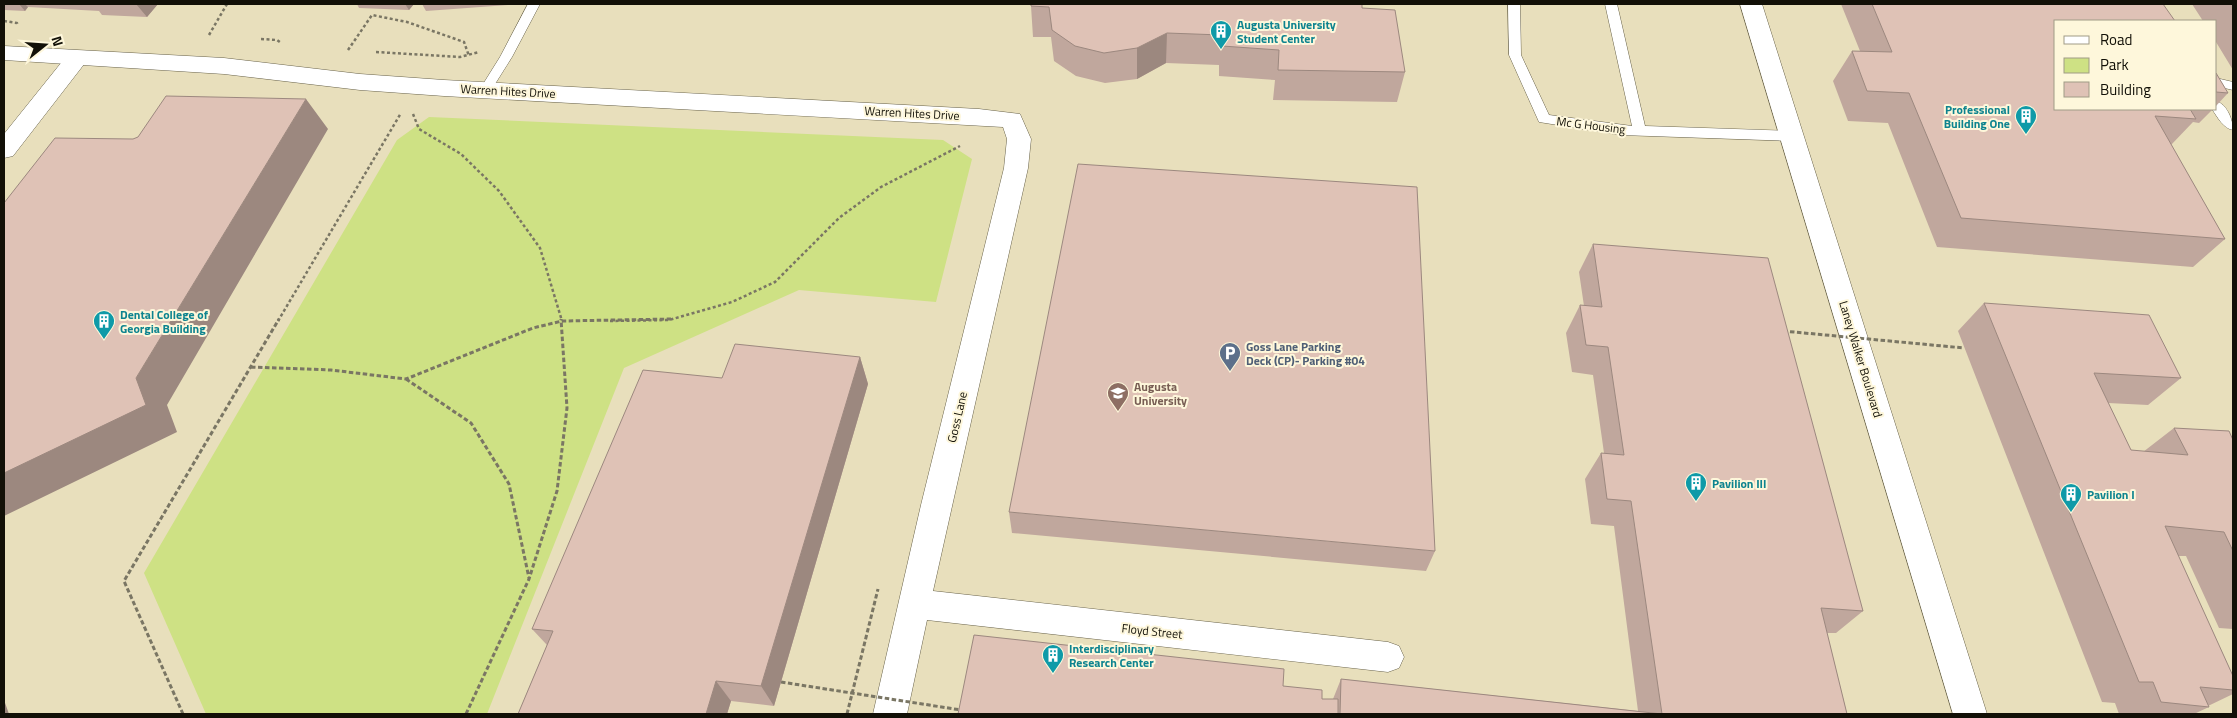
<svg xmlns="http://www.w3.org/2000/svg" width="2237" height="718" font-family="'Titillium Web',sans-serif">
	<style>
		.built { fill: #e8dfbc; fill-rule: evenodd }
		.green { fill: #cee184 }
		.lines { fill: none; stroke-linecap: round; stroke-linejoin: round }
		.service-casing { stroke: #69634b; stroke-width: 1 }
		.minor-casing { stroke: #69634b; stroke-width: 1 }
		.tertiary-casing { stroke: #69634b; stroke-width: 1 }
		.path-far1 { stroke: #7a7664; stroke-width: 2.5; stroke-dasharray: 3 2.5; stroke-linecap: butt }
		.path { stroke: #7a7664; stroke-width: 3; stroke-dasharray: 4.5 2.5; stroke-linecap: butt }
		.service { fill: #fff; fill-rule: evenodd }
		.minor { fill: #fff; fill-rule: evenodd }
		.tertiary { fill: #fff; fill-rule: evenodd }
		.path-bridge { stroke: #7a7664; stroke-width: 3; stroke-dasharray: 4.5 2.5; stroke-linecap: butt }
		.wall { fill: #c0a79d }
		.shaded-wall { fill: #9c887f }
		.building { fill: #dfc2b6; stroke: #9c887f }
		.labels { text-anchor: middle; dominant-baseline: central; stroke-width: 4; stroke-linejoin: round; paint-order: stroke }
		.culture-label { font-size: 12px; font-weight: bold; fill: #0d838f; stroke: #fef7db; text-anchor: start }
		.street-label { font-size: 12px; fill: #121007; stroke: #fef7db }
		.service-label { font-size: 12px; font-weight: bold; fill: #4e5e75; stroke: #fef7db; text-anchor: start }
		.education-label { font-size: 12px; font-weight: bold; fill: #785e54; stroke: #fef7db; text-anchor: start }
	</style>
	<rect width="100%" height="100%" fill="#f1eace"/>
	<path class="built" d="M4,4h2229v710h-2229zM2056,21h160v88h-160z"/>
	<path class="green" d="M429,117l514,23 29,19 -36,143 -137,-12 -175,78 -137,346h-281l-62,-141 253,-433z"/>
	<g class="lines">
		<g class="service-casing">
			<path id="service" d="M528,4h12l-28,53 -22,35h-8l-2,-3 20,-32z
				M1508,4h12l1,51 28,60 83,11 -27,-122h12l28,122 147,5 6,5 -6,5 -171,-6 -82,-13 -30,-67z
				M2216,78l17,4v8l-17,-4z
				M2216,101c11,3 17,19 17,29 -10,-2 -15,-12 -21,-21h4z"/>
		</g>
		<g class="minor-casing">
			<path id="minor" d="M1740,4h22l225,710h-34z
				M4,46l220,12 136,16 84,6 535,29 41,5 11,25 -3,29 -95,423 455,51 11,4 5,11 -5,11 -11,4 -461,-52 -20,94h-34l48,-209 83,-337 3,-29 -4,-12 -559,-31 -84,-6 -136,-16 -220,-14z"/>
		</g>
		<g class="tertiary-casing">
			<path id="tertiary" d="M77,51l8,2 3,5 -3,5 -72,93 -9,2v-24l65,-81z"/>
		</g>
		<path class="path-far1" d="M4,21l13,2v2
			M209,35l18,-31
			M261,39l16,1 4,3
			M348,50l24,-35 35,7 57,20 5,14
			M376,52l84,5 19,-5
			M413,114l6,15 42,25 38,37 41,57 22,73
			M278,321l123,-208
			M610,321l59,-1 63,-18 43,-20 64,-64 42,-31 79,-41"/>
		<path class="path" d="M251,367l80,3 75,9 127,-51 29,-7 109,-2
			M406,379l65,44 38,61 20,94
			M183,714l-59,-133 155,-262
			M466,714l63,-135 28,-88 10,-83 -6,-89
			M847,714l31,-125"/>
		<use href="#service" class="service"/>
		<use href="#minor" class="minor"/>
		<use href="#tertiary" class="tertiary"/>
		<path class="path-bridge" d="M1783,331l181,17
			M781,682l180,28"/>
	</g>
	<path class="wall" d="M4,4h154l-11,13 -45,-2 -3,-4 -71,-4 -3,4 -21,-1z
		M252,4h17l-16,1z
		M357,4h57l-5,6 -50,-2z
		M422,4h86v1l-82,6z
		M1841,4h322l-107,105h157l-14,14 -6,-1 -22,23 54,94 -32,28 -256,-20 -49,-124 -40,-2 -15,-40 19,-30h8z
		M2192,4h41v66l-17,-28v-21h-13z
		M1031,6l331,2 43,64 -8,30 -124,-2 2,-20 -56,-4v-11l-53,-2 -29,16 -32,4 -29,-7 -22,-15 -3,-24h-18z
		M2216,73l12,20 -12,13z
		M1593,244l270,367 -27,22h-9l20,81h-889l375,-15 8,-20 297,32 -24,-185 -23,-2 -6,-45 16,-26h3l-11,-78 -21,-3 -6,-39 14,-28 4,1 -5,-34z
		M1984,303l197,75 -33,27 -40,-2 23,47 12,2 31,-24 59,12v189l-14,-1 -33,-72h-8l55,120v18l-25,12 1,1 -15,7h-75l-4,-11 -13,-1 -144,-371z
		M860,357l8,27 -94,322 -43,-5 -4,13h-209l29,-69 -15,-16 190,-251z
		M1009,512l426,39 -9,20 -414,-38z"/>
	<path class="shaded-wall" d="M19,4h6l3,3 -3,4z
		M136,4h22l-11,13z
		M405,4h9l-5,6z
		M1167,33l-1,30 -29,16v-31z
		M306,99l22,30 -161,276 10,27 -173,84v-43l132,-95z
		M860,357l8,27 -94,322 -13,-20z
		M716,681l15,20 -4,13h-21z
		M4,700l5,14h-5z"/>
	<path class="building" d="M1031,4h331v4l33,2 10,62 -127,-2 1,-20 -57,-4 -1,-11 -54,-2 -30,15 -33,5 -29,-7 -23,-16 -3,-23 -18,-1z
		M1872,4h291l12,17h-119v88h134l6,10 -41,-3 70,123 -264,-21 -52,-125 -42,-2 -15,-40 40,1z
		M2216,73l12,20 -12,-1z
		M166,96l140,3 -170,279 10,27 -142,68v-270l51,-65 78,1 5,-2z
		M1078,164l339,23 18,364 -426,-39z
		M1593,244l175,14 95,353 -42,-3 26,106h-507l1,-35 321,35 -31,-213 -24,-2 -6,-46 23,2 -16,-108 -22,-2 -6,-40 22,2z
		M1984,303l165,12 32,63 -87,-5 37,77 57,5 -14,-27 55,3 4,9v111l-9,-19 -59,-6 68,150v14l-33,-3 9,20 -48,-5 -8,-20h-14z
		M735,344l125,13 -99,329 -45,-5 -10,33h-188l35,-83 -21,-2 111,-259 79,8z
		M974,635l310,34 -1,17 39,4v9h16v15h-380z"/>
	<defs>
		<g id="building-pin" transform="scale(1.125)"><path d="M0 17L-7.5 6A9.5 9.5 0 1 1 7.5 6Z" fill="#0f9aa8" stroke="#fef7db"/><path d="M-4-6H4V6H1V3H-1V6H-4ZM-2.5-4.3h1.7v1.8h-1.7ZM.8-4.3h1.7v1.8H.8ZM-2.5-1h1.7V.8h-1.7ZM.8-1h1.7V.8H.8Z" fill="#fff"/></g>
		<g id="parking-pin" transform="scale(1.125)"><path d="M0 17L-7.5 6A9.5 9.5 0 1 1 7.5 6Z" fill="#5c6f8a" stroke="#fef7db"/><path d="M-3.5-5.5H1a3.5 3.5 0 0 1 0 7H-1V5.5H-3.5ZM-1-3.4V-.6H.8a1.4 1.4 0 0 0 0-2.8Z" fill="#fff"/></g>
		<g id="university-pin" transform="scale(1.125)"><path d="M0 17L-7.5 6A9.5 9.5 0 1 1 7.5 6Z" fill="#8d6e63" stroke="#fef7db"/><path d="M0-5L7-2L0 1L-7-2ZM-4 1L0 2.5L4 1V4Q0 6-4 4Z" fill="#fff"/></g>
	</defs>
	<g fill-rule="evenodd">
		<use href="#building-pin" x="1221" y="31"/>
		<use href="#building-pin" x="2026" y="116"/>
		<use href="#building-pin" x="104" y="321"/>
		<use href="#parking-pin" x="1230" y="353"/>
		<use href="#university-pin" x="1118" y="393"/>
		<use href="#building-pin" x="1696" y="483"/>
		<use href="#building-pin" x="2071" y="494"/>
		<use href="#building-pin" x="1053" y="655"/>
	</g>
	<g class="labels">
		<g class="culture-label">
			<text x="1237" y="24">Augusta University<tspan x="1237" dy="14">Student Center</tspan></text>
			<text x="2010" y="109" text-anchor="end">Professional<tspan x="2010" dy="14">Building One</tspan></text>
			<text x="120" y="314">Dental College of<tspan x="120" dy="14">Georgia Building</tspan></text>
			<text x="1712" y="483">Pavilion III</text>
			<text x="2087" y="494">Pavilion I</text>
			<text x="1069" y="648">Interdisciplinary<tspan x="1069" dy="14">Research Center</tspan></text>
		</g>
		<g class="street-label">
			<text transform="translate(508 91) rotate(3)">Warren Hites Drive</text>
			<text transform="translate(912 113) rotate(3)">Warren Hites Drive</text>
			<text transform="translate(1591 125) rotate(7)">Mc G Housing</text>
			<text transform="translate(1861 359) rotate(73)">Laney Walker Boulevard</text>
			<text transform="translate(957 417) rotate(-77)">Goss Lane</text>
			<text transform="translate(1152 631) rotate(6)">Floyd Street</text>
		</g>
		<g class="service-label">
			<text x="1246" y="346">Goss Lane Parking<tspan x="1246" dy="14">Deck (CP)- Parking #04</tspan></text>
		</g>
		<g class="education-label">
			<text x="1134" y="386">Augusta<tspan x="1134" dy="14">University</tspan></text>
		</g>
	</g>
	<rect width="2237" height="718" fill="none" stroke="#121007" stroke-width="10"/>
	<rect x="2054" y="20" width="162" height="90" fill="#fef7db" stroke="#a09b86"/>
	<rect x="2064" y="36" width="25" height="8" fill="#ffffff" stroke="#a09b86"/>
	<text x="2100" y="45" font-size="15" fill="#121007">Road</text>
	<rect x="2064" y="58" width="25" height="15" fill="#cee184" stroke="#a09b86"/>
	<text x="2100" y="70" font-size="15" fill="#121007">Park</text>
	<rect x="2064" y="82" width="25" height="15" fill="#dfc2b6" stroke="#a09b86"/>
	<text x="2100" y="95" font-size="15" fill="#121007">Building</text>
	<g transform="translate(45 45) rotate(73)" stroke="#fef7db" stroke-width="4" paint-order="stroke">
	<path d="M0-4L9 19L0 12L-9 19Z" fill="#121007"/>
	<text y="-8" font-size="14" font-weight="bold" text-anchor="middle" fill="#121007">N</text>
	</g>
</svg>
